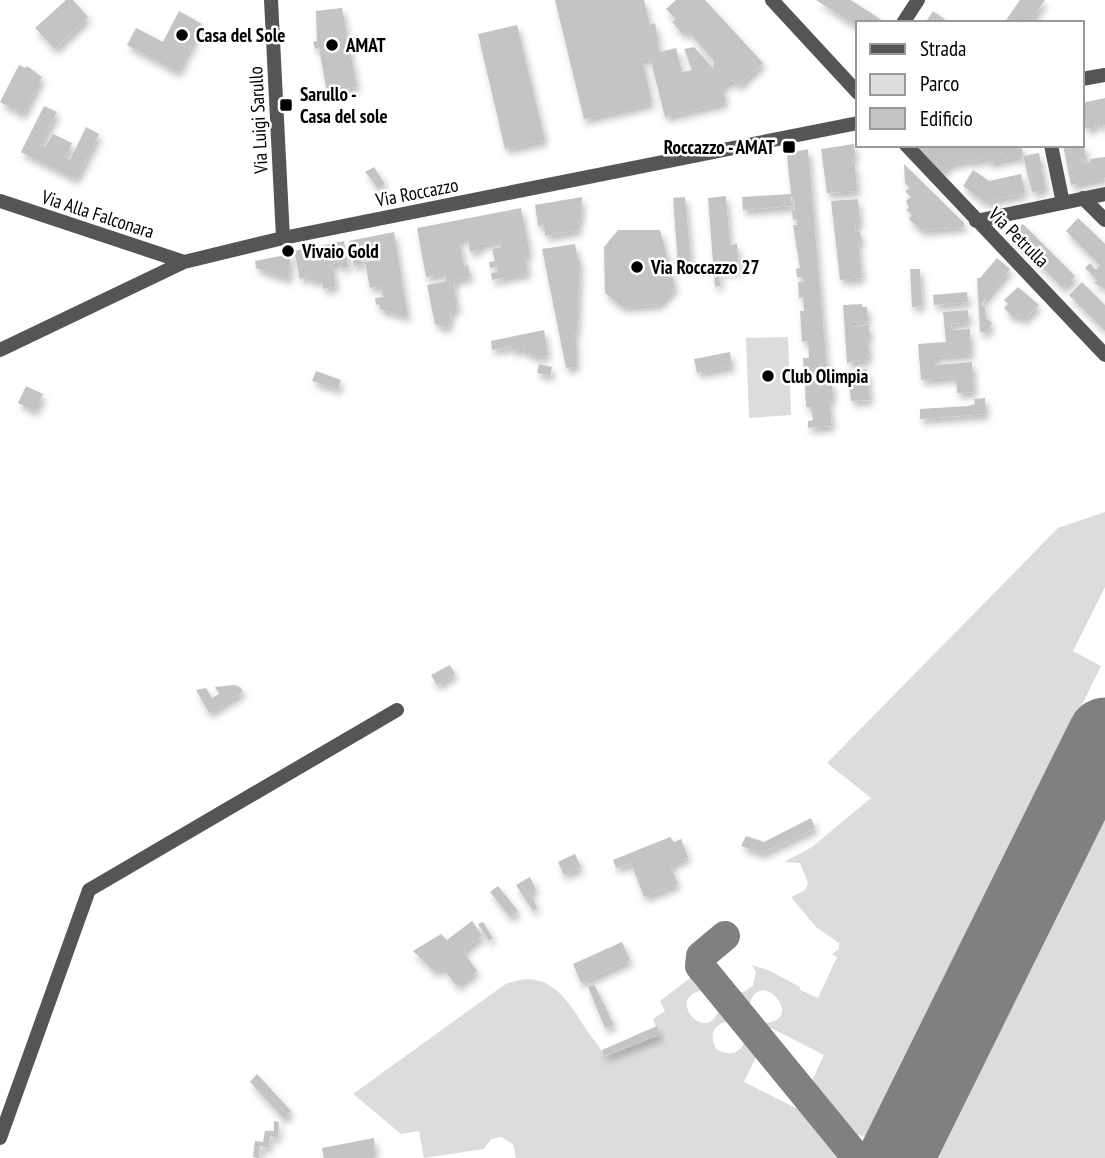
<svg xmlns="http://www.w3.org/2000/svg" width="1105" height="1158" font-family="'PT Sans Narrow',sans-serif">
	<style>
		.green { fill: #dcdcdc }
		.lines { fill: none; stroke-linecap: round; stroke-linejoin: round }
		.taxiway { stroke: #808080; stroke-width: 30 }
		.runway { stroke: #808080; stroke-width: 75 }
		.building { fill: #c4c4c4; filter: url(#shadow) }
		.minor { stroke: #555; stroke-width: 14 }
		.poi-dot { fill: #000; stroke: #fff; stroke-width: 2.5 }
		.labels { text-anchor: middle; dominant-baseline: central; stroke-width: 5; stroke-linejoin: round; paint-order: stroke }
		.poi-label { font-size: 19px; font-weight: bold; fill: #000; stroke: #fff; text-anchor: start }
		.street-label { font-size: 19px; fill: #000; stroke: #fff }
	</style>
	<defs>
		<filter id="shadow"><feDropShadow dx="3" dy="5.5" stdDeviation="3.5" flood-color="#0004"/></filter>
	</defs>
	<rect width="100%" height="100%" fill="#fff"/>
	<path class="green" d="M788,337l3,78 -42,3 -3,-80z
		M1105,512v75l-32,64 28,15 -227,463 -7,7 -12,-1 -44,-52 13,-28 -53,-27 -2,3 -7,-8c48,0 -4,-61 -13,-16l-14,-15h8l10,-6 3,-14 -4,-7 16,5 32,17v3l18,8 19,-41 -5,-3 7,-5v-6l-23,-16 -25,-30 14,-7 3,-7 -8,-20 -16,-1 28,-15 59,-49 -44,-35 231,-235z
		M1105,804v354h-173z
		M694,975l13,15c-47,3 1,61 13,16l12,15c-17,1 -24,12 -16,28 13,8 27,5 29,-12l13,16 -14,29 54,27 2,-5 44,54h-328l-3,-14 -12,-7 -10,2 -7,10 -60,9 -5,-27 -18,3 -48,-40 151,-109c42,-19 62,12 82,44 6,9 14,18 19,27l54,-21 -6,-16 12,-8 -5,-10z"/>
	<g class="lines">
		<path class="taxiway" d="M725,936l-24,20 -1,10 157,192"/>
		<path class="runway" d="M896,1158l209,-423"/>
	</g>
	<path class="building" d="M66,0h7l15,17 -33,32 -20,-21z
		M555,0h89l6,25 5,-2 5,29 16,-4 6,24 10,-2 -8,-21 10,-2 19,21 1,-7 -26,-30 -5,3 -11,-12 4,-3 -10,-10 10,-9h29l58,63 -25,23 -5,-6 -11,6 4,16 -61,15 -15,-59 -8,1 10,44 -68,16z
		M816,0h35l35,23h-28v4z
		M1020,0h25l-16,23h-25z
		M342,8l15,79 -30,5 -8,-44 -4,1 -2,-7 4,-1 -1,-30z
		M179,11l23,13 -24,48 -51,-27 9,-17 27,14z
		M933,11l17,12h-25z
		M517,25l28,115 -40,9 -27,-115z
		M19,65l6,3 2,-2 15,11 -19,37 -23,-12z
		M1105,98v27l-6,1 -1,-5 -4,1 2,5 -10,2 -2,-7h-2v-19z
		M44,106l13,6 -17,33 5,2 8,-13 19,9 -7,14 5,3 16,-33 13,7 -23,45 -55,-27z
		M854,144l1,13 -3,1 1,7h2l2,26 -30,2 -6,-44z
		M914,145h107l2,11 16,-3 7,36 -14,3 -9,-36 -34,7 -1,-5 -19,4v-2l-22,5 1,4 -7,3z
		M1063,145h21l2,14h-3l1,4 6,-1v-3l15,-2v21l-34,7z
		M808,149l20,233h4l1,16h-4l3,28 -24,2v-7l5,-1 -2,-13h-5l-1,-23 3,-1 -1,-9h-3l-1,-16h6l-1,-17 -6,1 -2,-31h4l-1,-14 -4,1 -1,-16h6l-1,-5h-6l-1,-8 4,-1 -7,-43h4v-6l-4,1 -1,-10h3l-1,-13h-3l1,9 -49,4 -1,-13 49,-3 -4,-38 3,-3z
		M904,164l60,59v4l-43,3 -12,-11 3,-4 -6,-5 3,-2 -3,-7 5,-4 -6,-6 5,-3 -5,-5z
		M374,167l11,17 -7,4 -13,-16z
		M973,170l16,11 32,-7 4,19 -40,9 -22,-16z
		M726,196l4,49 7,-1 2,26 -20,1 1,15 -5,1 -7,-89z
		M582,197l-1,22h-3l1,11 -34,6 -1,-11 -6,1 -3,-21z
		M685,197l6,68 -13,1 -5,-68z
		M858,199l2,25 -5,1 1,7h4l2,9h-4l4,37 -22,2 -9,-79z
		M521,208l9,46 -5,1 3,18 -36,7 -1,-7 7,-1 -1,-5 -7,1 -1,-6 6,-1 -3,-12 9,-2 -1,-6 -21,4v5l-9,2 -2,-14 -9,1 5,27 4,-1 2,12 -16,3 1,21h3l-2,9h-4l-4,18 -13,-4 -8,-39 19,-4 -1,-8 -19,4 -9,-49z
		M1078,218l27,26v45l-11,-6 3,-3 -12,-12 5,-5 6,7 4,-5 -34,-34z
		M1023,224l52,52 -12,12 -53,-52z
		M618,230h42l15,57 -15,17 -37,3 -18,-14 -1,-46z
		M394,232l4,25 10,60 -28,-8 -1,-5 -3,1 -1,-7 8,-1 -2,-11 -11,2 -5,-26 13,-2 -1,-8 -16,3 2,9 -9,2 -5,-25z
		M344,241l4,26 -7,1 -1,-6 -8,2 4,22 -13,3 -1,-10 -11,2 -1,-5 -10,3 -6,-28z
		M575,244l3,16h2l-3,72 -3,1 1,7h1v27l-10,1 -24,-119z
		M291,254l-2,25 -33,-11 -1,-7z
		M997,258l13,11 -29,35 4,3 1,11 6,5 -5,9h-7l-3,-54h3z
		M910,269h10l2,37 -10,1z
		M1082,282l23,23v26l-36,-36z
		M1018,287l21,18 -16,15 -5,-5 -4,3 -10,-10 4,-4 -4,-4z
		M967,292l1,10 -34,3 -1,-10z
		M862,304v3h5l1,14 -16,2v4l17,-2 1,12h-4l4,17h-3l1,6 -21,3 -4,-58z
		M968,310l1,12 -18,2 1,6 18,-1 1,25 -37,3 1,8 37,-3 2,30 -17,1 -1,-16 -35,3 -3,-36 28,-2 -3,-30z
		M544,330l4,25 -11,2 -8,-4 -4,1 -1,-6 -11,3 -2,-5 -19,4 -1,-9z
		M730,352l2,14 -35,7 -3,-14z
		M539,364l13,3 -2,9 -13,-3z
		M867,369l3,31 -19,1 -3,-30z
		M316,371l25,9 -3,9 -26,-8z
		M26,386l17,8 -8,17 -17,-8z
		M985,398l1,16 -66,5v-10l48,-3 7,-2 -1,-5z
		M450,665l5,9 -18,11 -6,-10z
		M234,685l6,2 3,5 -34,21 -13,-23 10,-2 6,10 7,-4 -4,-7z
		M811,818l4,10 -53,25 -21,-7 5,-10 18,6z
		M670,837l4,5 7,-3 7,18 -18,8 8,19 -34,13 -13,-34 -15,5 -3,-8z
		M575,854l6,13 -17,8 -6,-13z
		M530,877l6,13 -8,4 4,2 5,12 -4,3 -17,-26z
		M498,886l20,25 -8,6 -20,-25z
		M472,921l10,15 -19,15 14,20 -20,15 -15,-19 -7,5 -22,-21 28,-17 6,6z
		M483,922l10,16 -4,3 -11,-17z
		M622,942l8,18 -49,23 -8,-19z
		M594,984l20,41 -9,3 -17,-41z
		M657,1026l2,9 -55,21 -2,-6z
		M257,1074l34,37 -7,8 -34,-37z
		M274,1121l5,1 -1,16 -8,-2 -1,12 -9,-2 -1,12 -6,-1 2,-16 8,1 2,-11h9z
		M374,1138l1,17h-5v3h-46l-2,-10z"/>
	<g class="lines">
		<path class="minor" d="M271,0l12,238
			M772,0l86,93
			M903,23l15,-23
			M1082,79l23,-4
			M906,145l199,210
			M1051,145l12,58
			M1083,198l22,22
			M0,201l184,61
			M976,221l129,-27
			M0,350l184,-88 99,-24 575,-115
			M0,1138l89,-248 308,-180"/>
	</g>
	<g class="poi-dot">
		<circle cx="182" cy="35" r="7"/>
		<circle cx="332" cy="45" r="7"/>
		<rect x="279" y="98" width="14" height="14" rx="3.5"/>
		<rect x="782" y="140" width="14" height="14" rx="3.5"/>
		<circle cx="288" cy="251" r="7"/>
		<circle cx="637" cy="267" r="7"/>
		<circle cx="768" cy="376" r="7"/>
	</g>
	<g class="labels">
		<g class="poi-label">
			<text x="196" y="35">Casa del Sole</text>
			<text x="346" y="45">AMAT</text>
			<text x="300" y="94">Sarullo -<tspan x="300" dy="22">Casa del sole</tspan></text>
			<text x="775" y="147" text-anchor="end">Roccazzo - AMAT</text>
			<text x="302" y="251">Vivaio Gold</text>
			<text x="651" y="267">Via Roccazzo 27</text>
			<text x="782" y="376">Club Olimpia</text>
		</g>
		<g class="street-label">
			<text transform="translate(258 120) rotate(-93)">Via Luigi Sarullo</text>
			<text transform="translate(417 192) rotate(-11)">Via Roccazzo</text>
			<text transform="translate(98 214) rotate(18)">Via Alla Falconara</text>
			<text transform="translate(1019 237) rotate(45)">Via Petrulla</text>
		</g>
	</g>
	<rect x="856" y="21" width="228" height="126" fill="#ffffff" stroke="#999999" stroke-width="2"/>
	<rect x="870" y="44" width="35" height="10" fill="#555555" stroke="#999999" stroke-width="2"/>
	<text x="920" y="56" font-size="21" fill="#000000">Strada</text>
	<rect x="870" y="74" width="35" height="21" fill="#dcdcdc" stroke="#999999" stroke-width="2"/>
	<text x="920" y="91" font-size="21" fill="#000000">Parco</text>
	<rect x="870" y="108" width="35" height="21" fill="#c4c4c4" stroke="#999999" stroke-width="2"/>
	<text x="920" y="126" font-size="21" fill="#000000">Edificio</text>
</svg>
